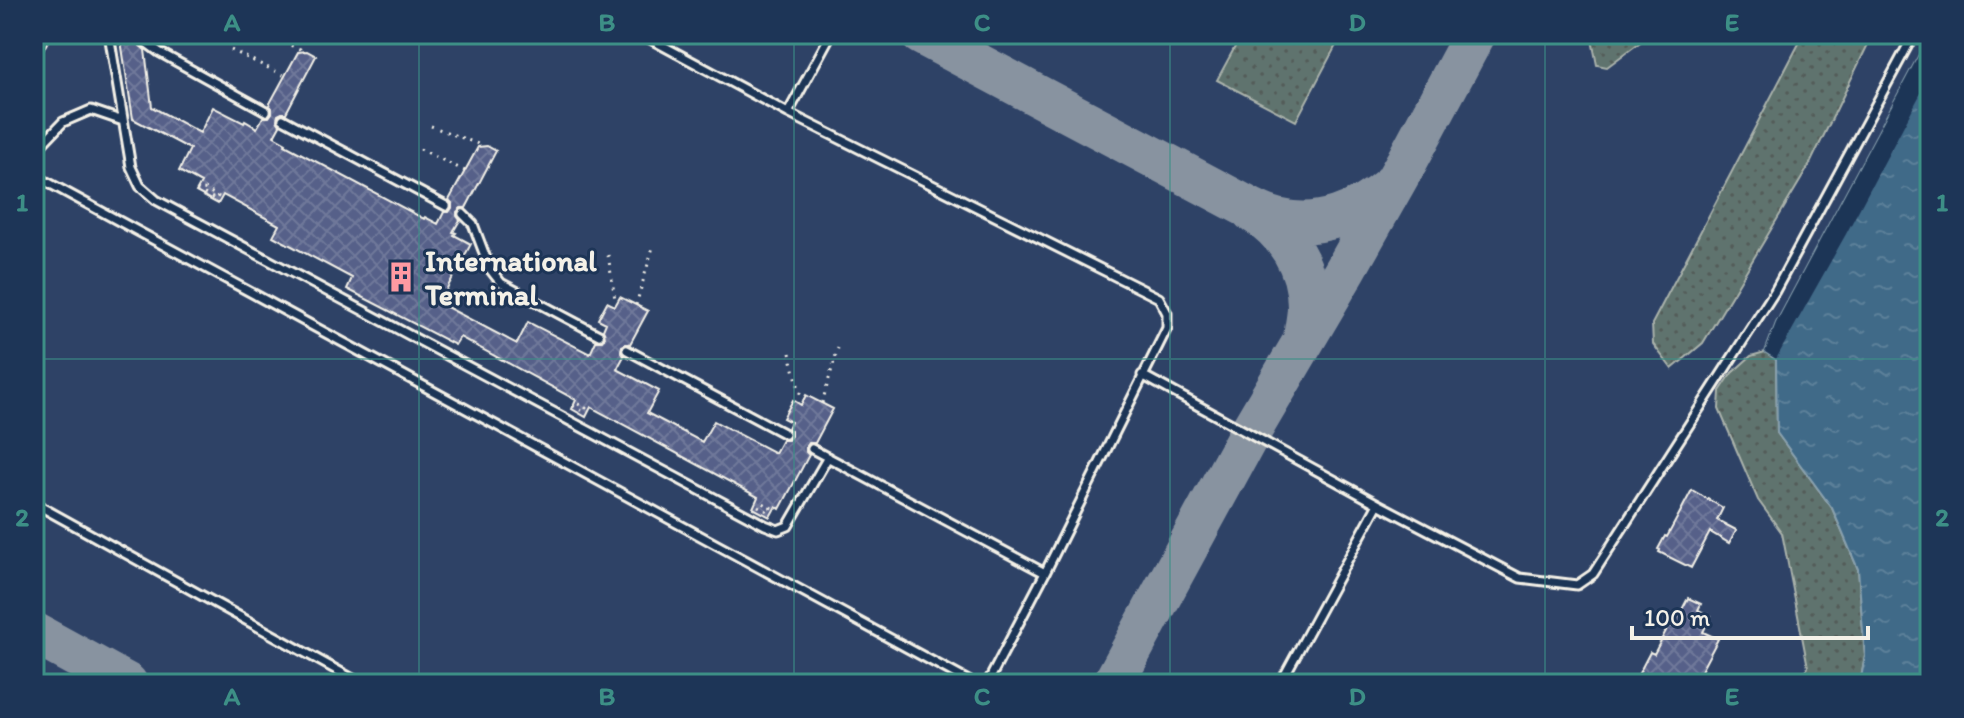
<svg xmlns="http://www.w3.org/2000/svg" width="1964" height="718" font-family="Itim,sans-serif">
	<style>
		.built { fill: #2e4266 }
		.grass { fill: url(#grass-dots); stroke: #aab2ab; stroke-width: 2 }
		.water { fill: url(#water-ripples); stroke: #88a0ae; stroke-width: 2 }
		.pier { fill: #1d3557 }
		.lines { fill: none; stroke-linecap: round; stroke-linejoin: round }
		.taxiway { stroke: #8893a0; stroke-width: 42 }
		.building { fill: url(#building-cross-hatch); stroke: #f4f1e8; stroke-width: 2 }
		.lane-casing { stroke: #f4f1e8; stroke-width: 13 }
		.path { stroke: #f4f1e8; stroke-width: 3; stroke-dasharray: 2 6; stroke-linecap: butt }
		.lane { stroke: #1d3557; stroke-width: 7 }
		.grid { fill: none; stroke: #3d8f86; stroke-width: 2; stroke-opacity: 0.55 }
		.labels { text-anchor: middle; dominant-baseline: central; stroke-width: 6; stroke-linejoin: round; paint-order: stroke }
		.poi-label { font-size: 30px; font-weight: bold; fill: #f4f1e8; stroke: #1d3557; text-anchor: start }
		.neatline { fill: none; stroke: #3d8f86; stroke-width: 3 }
		.grid-label { font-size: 26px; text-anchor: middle; font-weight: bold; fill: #3d8f86 }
	</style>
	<defs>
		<pattern id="grass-dots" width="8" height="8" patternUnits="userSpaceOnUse" patternTransform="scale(2)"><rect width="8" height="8" fill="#5f736e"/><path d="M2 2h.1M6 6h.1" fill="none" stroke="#535b58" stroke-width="1.8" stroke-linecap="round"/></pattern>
		<pattern id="water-ripples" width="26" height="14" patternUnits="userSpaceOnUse" patternTransform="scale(2)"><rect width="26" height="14" fill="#406a88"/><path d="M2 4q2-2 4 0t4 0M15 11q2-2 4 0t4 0" fill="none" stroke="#5c8099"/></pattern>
		<pattern id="building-cross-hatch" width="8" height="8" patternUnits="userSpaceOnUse" patternTransform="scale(2)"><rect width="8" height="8" fill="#566189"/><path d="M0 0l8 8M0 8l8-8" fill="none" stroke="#6f789a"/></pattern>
	</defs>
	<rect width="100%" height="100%" fill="#1d3557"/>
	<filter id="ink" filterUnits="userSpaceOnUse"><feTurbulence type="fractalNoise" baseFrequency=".0125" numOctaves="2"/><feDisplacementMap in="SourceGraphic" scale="16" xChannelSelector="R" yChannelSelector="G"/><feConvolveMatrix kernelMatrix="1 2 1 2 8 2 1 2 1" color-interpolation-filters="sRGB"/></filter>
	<g filter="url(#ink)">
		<path class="built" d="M34,34h1896l-154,289v36l84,325h-1826z"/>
		<path class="grass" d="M1242,34h100l-46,87 -79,-41z
			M1592,34h59l-44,33 -10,-2 -5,-25z
			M1804,34h69l-64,132 -106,177 -31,26 -19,-25 -1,-20z
			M1765,352l11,7 1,74 55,75 26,61 7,87 -5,28h-61l9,-17 -26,-134 -24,-33 -39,-91 1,-18 12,-18 19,-17z"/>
		<path class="water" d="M1930,34v650h-70l5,-28 -7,-87 -26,-61 -55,-75 -1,-73 -11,-8 11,-29z"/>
		<path class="pier" d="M1930,34v42l-84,158 -70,125 -11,-7 11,-29z"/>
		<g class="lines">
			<path class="taxiway" d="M921,34l321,170c11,6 22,12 35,15 42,11 83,-6 115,-34
				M1252,211c34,20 56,55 56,96 0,10 -3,21 -4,32
				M34,633l93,51
				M1113,684l136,-250 97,-165 61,-108 68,-127"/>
		</g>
		<path class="building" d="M34,34h18l-18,32z
			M120,34h23l-5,7 2,5 5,4 7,57 48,26 13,-26 31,16 1,-2 12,7 6,-11h6l3,-4v-5l-3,-3 29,-53 9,-1 9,5 -30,57h-4l-4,2 -1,5 3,5 -6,11 12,7 -1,2 139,74 1,-2 13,7 6,-12h5l3,-4v-5l-3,-3 29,-53 9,-1 9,5 -30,57h-5l-4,4v4l3,4 -7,12 3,1 -2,2 17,9 -32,59 78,41 11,-22 62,32 6,-13h6l3,-4 -2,-7 3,-7 -8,-4 9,-17 8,4 5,-9 28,14 -18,33h-4l-4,2 -1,5 3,5 -7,13 42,22 -12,22 55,29 12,-21 61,32 7,-13h6l3,-4v-5l-3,-3 3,-6 -8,-4 10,-18 8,5 5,-10 27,14 -18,34h-6l-3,4v5l3,3 -29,54 -4,-3 -6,11 -17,-9 5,-11 -167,-90 -5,10 -14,-8 4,-9 -116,-63 -5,8 -108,-56 5,-11 -79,-42 6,-11 -56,-30 -5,9 -22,-12 5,-9 -22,-12 11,-22 -57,-30z
			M1692,490l31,18 -6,12 19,10 -7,13 -19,-11 -19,36 -32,-16 1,-2 -2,-1 7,-13 2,1z
			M1688,598l13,6 -3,6 13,6 -8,16 15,7 -24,45h-43l-14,-7 13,-25 4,2 15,-29 4,2z"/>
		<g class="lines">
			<g class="lane-casing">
				<path id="lane" d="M109,34l22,133 9,19 16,14 609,325 13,5 10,-4 40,-69
					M641,34l147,79 371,185 8,15v15l-122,245 -233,-124
					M144,41l15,11 107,59
					M788,113l43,-79
					M283,119l163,87
					M34,156l8,-12 21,-22 28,-12 32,11
					M34,175l940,509
					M463,214l10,10 17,45 11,14 98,52
					M627,350l158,84
					M1142,375l236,129 142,74 57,7 16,-11 182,-283 139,-257
					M34,503l328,181
					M987,684l58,-111
					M1280,684l98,-180"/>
			</g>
			<path class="path" d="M261,34l39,15v2
				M231,50l54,26
				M431,126l47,18 4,3
				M420,149l45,22
				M197,190l19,10 2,-4 -16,-8
				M608,255l7,44 3,2
				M636,305l17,-58
				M790,353l11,44 3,2
				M822,403l16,-55
				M573,406l11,6 2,-4 -8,-4
				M758,506l11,6 2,-5 -10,-5"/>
			<use href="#lane" class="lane"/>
		</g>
	</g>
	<path class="grid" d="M419,34v650M794,34v650M1170,34v650M1545,34v650M34,359h1896"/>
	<defs>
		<g id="building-bare" transform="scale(2.4)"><path d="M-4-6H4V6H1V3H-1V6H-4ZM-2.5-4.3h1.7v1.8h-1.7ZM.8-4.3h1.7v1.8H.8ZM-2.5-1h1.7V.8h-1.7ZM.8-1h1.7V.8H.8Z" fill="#ff9aa2" stroke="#1d3557" stroke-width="2.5" paint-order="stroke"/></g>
	</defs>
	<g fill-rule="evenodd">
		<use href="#building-bare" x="401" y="277"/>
	</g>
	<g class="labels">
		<g class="poi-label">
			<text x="425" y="260">International<tspan x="425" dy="34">Terminal</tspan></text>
		</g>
	</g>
	<rect width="1964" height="718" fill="none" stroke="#1d3557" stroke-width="88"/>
	<path d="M1632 626v12h236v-12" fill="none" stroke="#f4f1e8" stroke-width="4"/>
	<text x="1644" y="626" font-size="24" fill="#f4f1e8" stroke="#1d3557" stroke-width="6" paint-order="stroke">100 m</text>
	<rect x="44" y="44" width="1876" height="630" class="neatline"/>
	<g class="grid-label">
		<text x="232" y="31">A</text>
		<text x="607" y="31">B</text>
		<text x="982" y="31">C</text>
		<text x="1357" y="31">D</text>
		<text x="1732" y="31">E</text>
		<text x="22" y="211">1</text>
		<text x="1942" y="211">1</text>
		<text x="22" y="526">2</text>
		<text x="1942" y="526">2</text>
		<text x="232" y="705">A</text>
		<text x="607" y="705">B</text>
		<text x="982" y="705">C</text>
		<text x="1357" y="705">D</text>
		<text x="1732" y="705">E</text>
	</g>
</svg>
